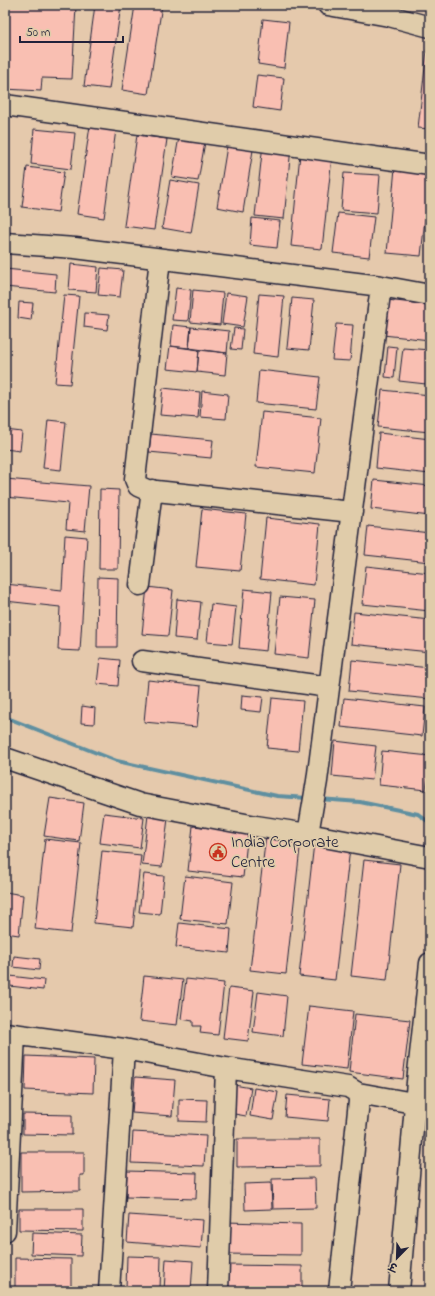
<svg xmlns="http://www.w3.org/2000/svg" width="435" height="1296" font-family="'Indie Flower','Playpen Sans Deva',sans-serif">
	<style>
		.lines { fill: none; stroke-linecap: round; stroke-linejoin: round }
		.stream { stroke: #5f8fa0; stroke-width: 4 }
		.building { fill: #f9bfb2; stroke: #22223b }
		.minor-casing { stroke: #22223b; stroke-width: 23 }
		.minor { stroke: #e0ccaa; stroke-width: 20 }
		.labels { text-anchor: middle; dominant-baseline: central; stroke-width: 3.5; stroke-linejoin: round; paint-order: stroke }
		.poi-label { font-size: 17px; fill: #22223b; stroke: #e0ccaa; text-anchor: start }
	</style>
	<rect width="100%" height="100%" fill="#e5c9ac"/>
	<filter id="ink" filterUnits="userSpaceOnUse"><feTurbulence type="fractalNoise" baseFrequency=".025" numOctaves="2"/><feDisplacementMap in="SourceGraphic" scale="8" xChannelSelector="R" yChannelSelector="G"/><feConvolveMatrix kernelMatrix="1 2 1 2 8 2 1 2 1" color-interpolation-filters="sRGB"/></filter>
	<g filter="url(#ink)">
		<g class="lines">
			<path class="stream" d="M5,717l112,44 160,35 31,2
				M319,799l41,3 58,12 12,9"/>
		</g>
		<path class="building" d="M5,5l71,1 -4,73 -30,-1 -1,13 -36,-2z
			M95,5h26l-12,84 -25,-3z
			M135,5h27l-14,89 -26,-4z
			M263,19l26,3 -5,46 -26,-4z
			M427,50h3v79l-12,-1z
			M257,75l27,3 -4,33 -27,-4z
			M91,119l26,3 -13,96 -27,-4z
			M34,129l41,4 -4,36 -40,-5z
			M137,135l30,4 -13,91 -30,-4z
			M179,137l26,5 -7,39 -26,-4z
			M263,144l28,3 -7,72 -29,-3z
			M227,146l26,4 -10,62 -26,-5z
			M300,154l32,3 -10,92 -31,-3z
			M27,167l37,5 -6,40 -36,-5z
			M395,168l35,4 -9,84 -34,-3z
			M344,173l36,2 -3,38 -36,-3z
			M170,180l29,5 -8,48 -29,-5z
			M338,213l36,4 -5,40 -36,-4z
			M252,218l28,3 -3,27 -27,-3z
			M71,264l27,3 -2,25 -27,-2z
			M101,268l22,2 -3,27 -22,-2z
			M5,269l51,5 -1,18 -50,-5z
			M176,288l15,2 -3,31 -16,-1z
			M193,290l30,3 -3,32 -30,-3z
			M226,293l22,3 -5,31 -21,-3z
			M259,294l25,2 -6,61 -25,-3z
			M64,295l15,1 -9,88 -15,-1z
			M292,298l22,2 -5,50 -22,-2z
			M387,300l43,5v35l-47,-5z
			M19,302l14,1 -2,17 -13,-2z
			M85,313l24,2 -2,15 -23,-3z
			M336,324l17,1 -3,36 -18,-1z
			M173,325l18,2 -2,21 -18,-2z
			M191,327l38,4 -2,22 -38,-5z
			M234,328l9,1 -2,21 -10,-1z
			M170,346l29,4 -2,22 -30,-3z
			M388,346l9,1 -3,31 -9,-1z
			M403,348l27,2 -4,34 -27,-3z
			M199,350l28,3 -2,22 -28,-3z
			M259,370l61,7 -4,32 -60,-6z
			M163,388l37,4 -2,26 -38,-3z
			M382,390l48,5v37l-52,-5z
			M202,391l26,3 -2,25 -26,-2z
			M262,412l59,6 -6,55 -59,-6z
			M48,420l18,2 -5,48 -18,-2z
			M5,430l17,2 -2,19 -15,-2z
			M379,433l51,6v35l-54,-6z
			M151,434l62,6 -2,18 -62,-6z
			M5,479l84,7 -4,45 -19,-2 2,-26 -63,-6z
			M374,480l56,6v30l-59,-7z
			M100,489l19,1 -1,79h-19z
			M202,509l44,5 -6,57 -44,-4z
			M266,518l54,6 -6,61 -54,-6z
			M368,526l62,7v29l-65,-7z
			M65,535l22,2 -7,114 -22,-1 2,-43 -55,-6v-17l57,6z
			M366,566l64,7v38l-68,-7z
			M98,577l20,1 -1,69h-20z
			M147,587l26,3 -5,46 -26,-2z
			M244,589l28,3 -6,59 -27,-3z
			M280,597l35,3 -6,58 -35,-4z
			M177,599l24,3 -4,38 -23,-2z
			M211,604l25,3 -4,37 -25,-2z
			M354,612l76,8v32l-79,-8z
			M100,658l20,2 -2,26 -21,-2z
			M352,660l78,8v31l-81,-8z
			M148,680l53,6 -4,41 -53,-5z
			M242,695l21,2 -2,15 -20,-2z
			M272,698l31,3 -5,50 -31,-3z
			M344,698l81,9 -3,29 -81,-9z
			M82,706l13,2 -1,16 -13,-1z
			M335,741l41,5 -4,34 -40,-4z
			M382,751l48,5 -4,34 -47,-5z
			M50,798l34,5 -5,38 -35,-5z
			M104,813l40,5 -4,30 -40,-5z
			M148,815l20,3 -6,49 -20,-2z
			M193,826l55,6 -5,45 -55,-6z
			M266,835l35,4 -15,135 -36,-4z
			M45,839l36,4 -10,90 -36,-4z
			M314,843l36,5 -15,132 -36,-4z
			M102,851l39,4 -8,72 -39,-4z
			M364,860l36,4 -13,116 -36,-4z
			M144,874l20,2 -4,38 -21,-2z
			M185,876l48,6 -5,42 -48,-5z
			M5,892l18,3 -4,40 -14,-2z
			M179,923l52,6 -2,24 -53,-6z
			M14,956l26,3 -1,11 -26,-3z
			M5,965h5l-4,39h-1z
			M10,976l34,4 -1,10 -33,-4z
			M144,976l39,4 -6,45 -38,-4z
			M186,979l38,4 -6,52 -18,-2 1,-7h-8v-5l-12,-2z
			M229,988l25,3 -6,50 -25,-3z
			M258,992l29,4 -4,40 -30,-4z
			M309,1006l44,5 -6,58 -45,-5z
			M355,1014l55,6 -7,59 -54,-7z
			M26,1056l68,3 -1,34 -68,-3z
			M135,1077l40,3 -3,36 -40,-3z
			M234,1085l17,3 -5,28 -17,-3z
			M254,1088l24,4 -5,28 -23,-4z
			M287,1095l43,4 -2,22 -43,-4z
			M179,1099l28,1 -1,22 -27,-1z
			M23,1114l49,1v20l-49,-1z
			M133,1132l73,4 -2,30 -73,-3z
			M237,1139h83v27l-83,1z
			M21,1152h63v23h-4v16l-59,1z
			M127,1171l70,2 -1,26 -70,-2z
			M315,1178l1,30 -43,1 -1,-30z
			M271,1183l1,26 -27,1 -1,-26z
			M19,1209h64v22l-64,-1z
			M129,1215l74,5 -2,28 -74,-6z
			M225,1222l76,2v31l-76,-1z
			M32,1233l50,2 -1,21 -50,-2z
			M127,1256l34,1 -1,33 -34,-1z
			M15,1258l56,1v30l-56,-1z
			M166,1259l27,2 -2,30h-27z
			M226,1265l76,1v25h-77z"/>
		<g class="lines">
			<g class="minor-casing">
				<path id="minor" d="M328,5l61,11 41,11
					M5,105l425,60
					M5,243l70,5 306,38 49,9
					M160,259l-25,220 3,7 9,4 205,22
					M140,585l12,-95
					M142,661l187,26
					M5,758l135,46 116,22 52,8 9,-53 64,-495
					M308,834l122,23
					M5,1033l119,16 102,19 122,19 10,6 1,8 -20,190
					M358,1093l72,13
					M5,1231l10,-196
					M109,1291l15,-242
					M218,1291l8,-223
					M399,1291l18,-209 13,-119"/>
			</g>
			<use href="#minor" class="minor"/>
		</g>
	</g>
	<defs>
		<g id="civic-ring" transform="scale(0.9)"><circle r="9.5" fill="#e0ccaa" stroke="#c8321e" stroke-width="1.5"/><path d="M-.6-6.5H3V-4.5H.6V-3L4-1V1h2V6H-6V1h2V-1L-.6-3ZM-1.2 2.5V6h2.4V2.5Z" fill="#c8321e"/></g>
	</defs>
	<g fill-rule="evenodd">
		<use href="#civic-ring" x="218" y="852"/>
	</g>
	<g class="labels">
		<g class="poi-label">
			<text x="231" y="842">India Corporate<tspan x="231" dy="20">Centre</tspan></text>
		</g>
	</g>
	<rect width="435" height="1296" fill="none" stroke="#e0ccaa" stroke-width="20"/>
	<rect x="10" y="10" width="415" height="1276" fill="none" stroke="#22223b" stroke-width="1.5" filter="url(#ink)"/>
	<g transform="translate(397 1258) rotate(203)" stroke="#e0ccaa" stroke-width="3" paint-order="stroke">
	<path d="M0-3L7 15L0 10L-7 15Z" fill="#22223b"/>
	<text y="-6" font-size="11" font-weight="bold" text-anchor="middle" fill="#22223b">उ</text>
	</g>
	<path d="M20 36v6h103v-6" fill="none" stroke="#22223b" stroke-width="2"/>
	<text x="26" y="36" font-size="12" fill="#22223b" stroke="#e0ccaa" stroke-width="3" paint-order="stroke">50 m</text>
</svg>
